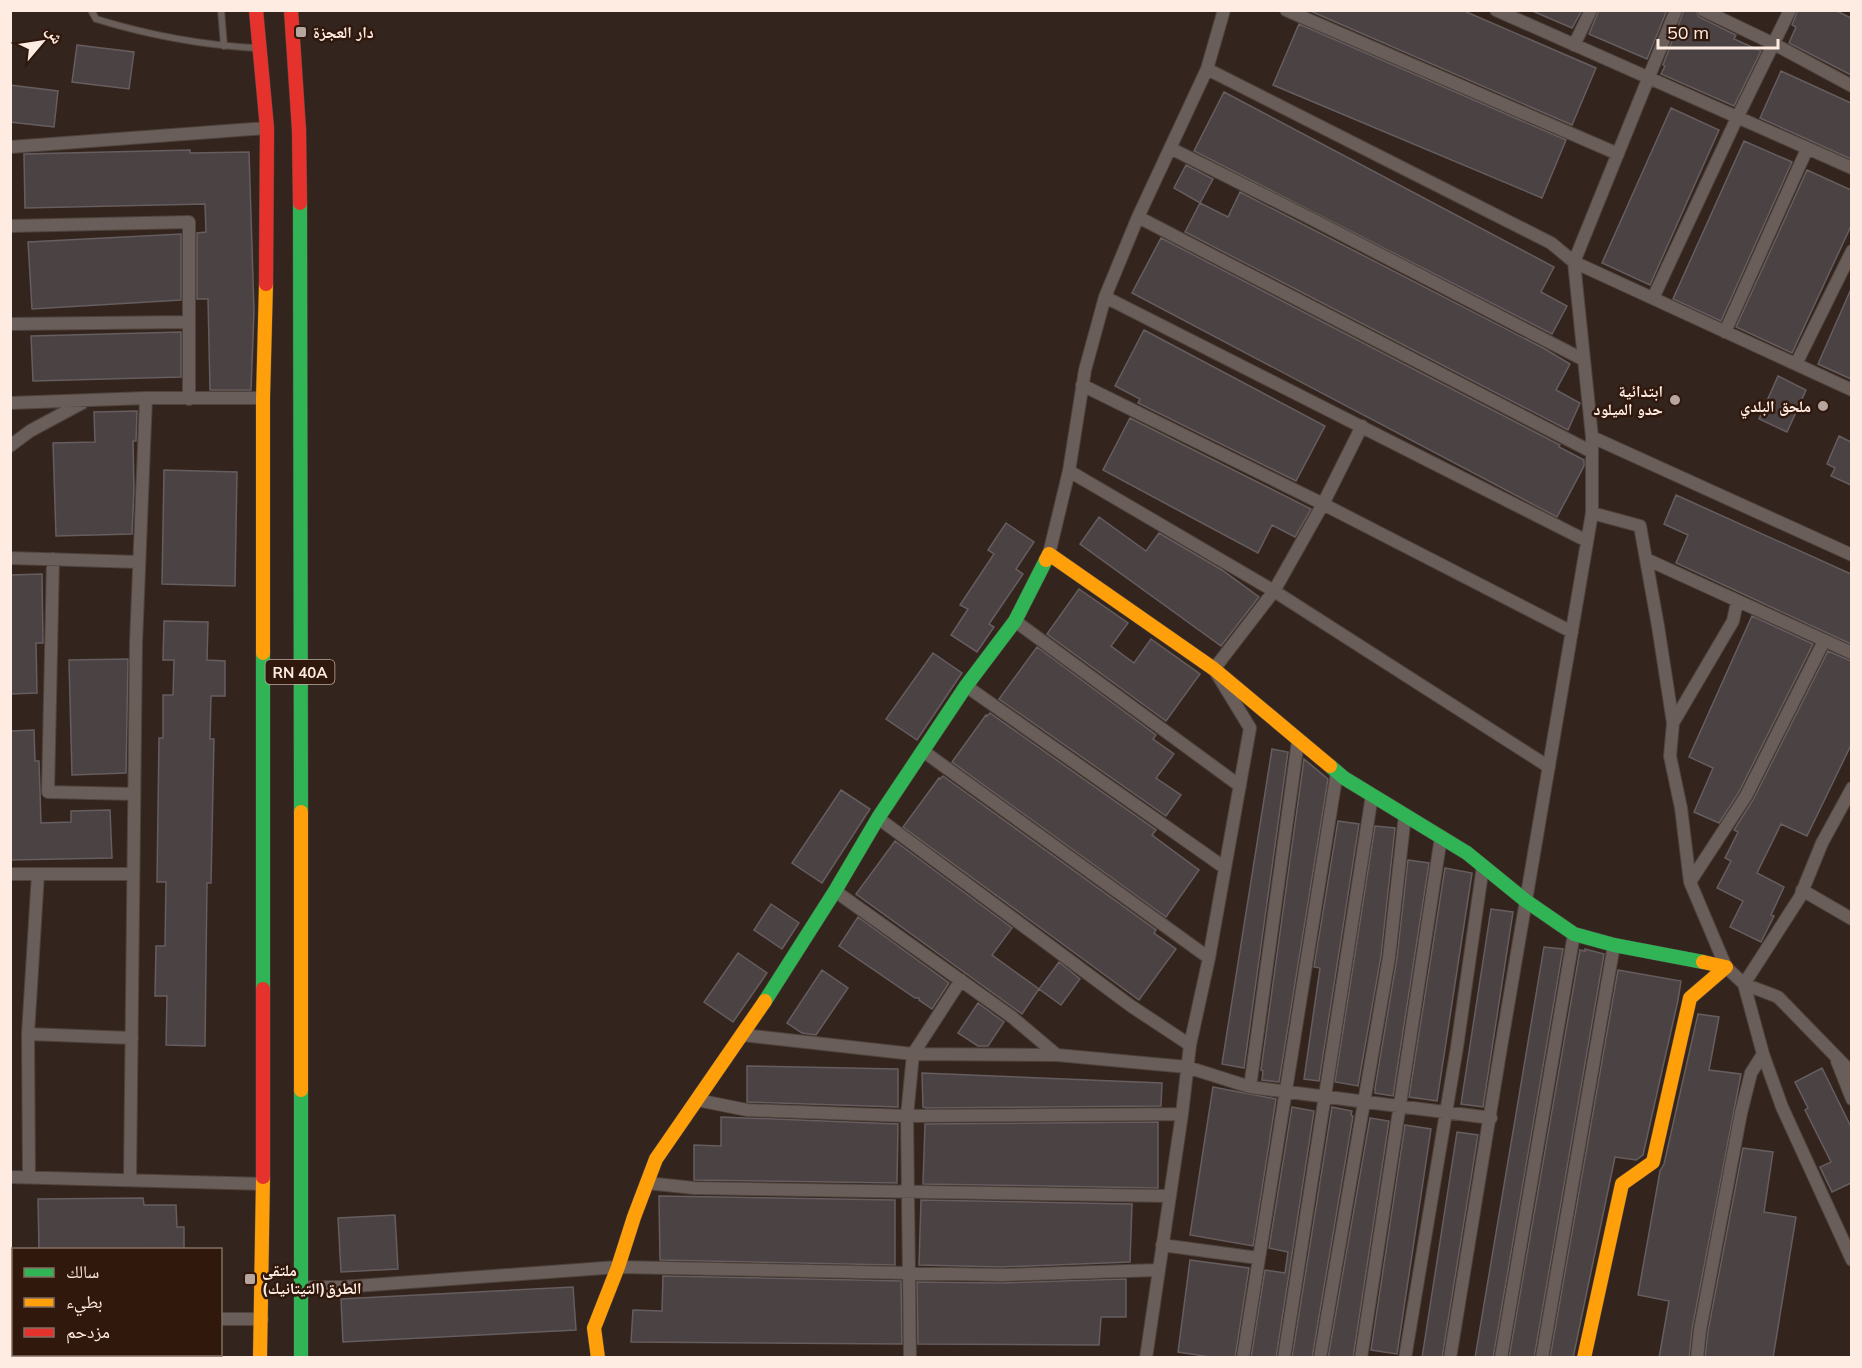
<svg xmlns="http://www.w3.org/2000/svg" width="1862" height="1368" font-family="Mulish,'Noto Naskh Arabic',sans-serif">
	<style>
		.building { fill: #4b4244; stroke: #665d5f; stroke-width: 1.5 }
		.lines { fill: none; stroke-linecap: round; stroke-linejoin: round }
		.lane-casing { stroke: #50433d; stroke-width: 8 }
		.street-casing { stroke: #50433d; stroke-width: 14 }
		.fast-casing { stroke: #50433d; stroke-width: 15 }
		.slow-casing { stroke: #50433d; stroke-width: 15 }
		.jam-casing { stroke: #50433d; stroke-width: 15 }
		.lane { stroke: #695e59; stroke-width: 6 }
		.street { stroke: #695e59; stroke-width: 12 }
		.fast { stroke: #30b455; stroke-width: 14 }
		.slow { stroke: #ff9f0a; stroke-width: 14 }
		.jam { stroke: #e5322d; stroke-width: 14 }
		.poi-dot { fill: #b7a69e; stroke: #31180c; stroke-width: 2 }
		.labels { text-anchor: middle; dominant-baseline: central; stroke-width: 5; stroke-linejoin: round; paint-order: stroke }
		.shield { fill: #31180c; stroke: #c0aca2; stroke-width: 1.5 }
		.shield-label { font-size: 15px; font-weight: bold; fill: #feece3 }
		.poi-label { font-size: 16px; font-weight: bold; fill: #feece3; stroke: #31180c; text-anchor: start }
	</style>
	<rect width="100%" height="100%" fill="#33251e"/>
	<path class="building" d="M1308,10h154l134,58 -24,57z
		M1530,10h52l-10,18z
		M1599,10h68l-20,49 -58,-25z
		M1684,10h11l4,7 37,18 -2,4 27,12 -27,55 -73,-32 4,-8 -2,-1z
		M1798,10h37l16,8v57l-62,-32 7,-16 -4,-2z
		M1299,24l267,116 -24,58 -269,-113z
		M77,45l57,7 -5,37 -57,-7z
		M1781,71l70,32v56l-91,-41z
		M10,85l48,6 -4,36 -44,-5z
		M1224,92l330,175 -13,25 26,14 -15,28 -358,-183z
		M1671,108l48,22 -69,155 -48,-22z
		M1744,141l48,21 -71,159 -48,-22z
		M190,150v3l59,-1 5,159 -3,79h-41l-2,-91h-11v-66l9,-1 -1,-28 -180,4 -1,-54z
		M1186,165l27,14 -13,24 -26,-15z
		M1807,170l44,20v36l-59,127 -56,-26z
		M1240,192l305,157 25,15 -14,26 24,13 -12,27 -383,-198 15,-29 28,14z
		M181,234v66l-149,9 -4,-67z
		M1161,238l399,207 -1,2 25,13v6l-27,51 -425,-224z
		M1851,289v90l-33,-15z
		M1144,330l181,96 -29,55 -158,-78 2,-4 -25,-13z
		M181,332v45l-148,4 -2,-45z
		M1778,376l28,14 -19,42 -28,-13z
		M137,411l-1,30h-3l1,48 -2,45 -76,2 -3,-93 42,-1 -1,-30z
		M1130,418l181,91 -16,28 -23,-12 -14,28 -155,-83z
		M1839,436l12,6v43l-20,-9 4,-8 -8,-4z
		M164,470l73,2 -2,114 -73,-2z
		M1676,495l175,79v70l-175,-81 12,-28 -24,-11z
		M1099,517l47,34 13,-18 63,37 37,27 -38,49 -141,-102z
		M1006,523l28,19 -18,27 7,5 -34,50 5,3 -17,25 -26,-17 17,-26 -8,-4 34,-51 -6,-4z
		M42,574l1,69h-7l1,50 -27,1v-119z
		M1079,589l49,34 -17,23 23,17 17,-24 49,35 -34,47 -119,-87z
		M1752,616l61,28 -74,148 -20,31 -25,-11 19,-44 -24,-11z
		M164,621l44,1 -1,38 18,1v35h-14l-1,43h4l-3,144h-4l-2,163 -39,-1 1,-49h-12l1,-50h9l1,-64h-9l2,-144h4v-43h10l1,-35h-11z
		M1037,647l119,88 -3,4 21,15 -18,24 25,17 -15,21 -167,-117z
		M1828,651l23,10v84l-44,91 -26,-12 -24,49 27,14 -13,28 3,1 -13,26 -31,-15 13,-26 -26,-13 14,-27 -6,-3 13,-26 -4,-2 19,-30z
		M933,653l29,20 -45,67 -31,-21z
		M128,659l-2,114 -54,2 -3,-115z
		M990,713l166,117 -4,5 47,35 -33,47 -214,-155 34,-47 1,1z
		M34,730l1,31h4l2,62 30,-1v-11l39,-1 2,48 -102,2v-129z
		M1272,749l16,3 -44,316 -22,-4z
		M1304,759l24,20 -49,303 -17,-2 1,-9 -2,-1z
		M943,776l213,154 -2,3 22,16 -37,51 -236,-173 36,-49 1,1z
		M841,790l29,19 -48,74 -30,-20z
		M1338,821l21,3 -40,257 -15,-2 16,-111 -6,-1z
		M1375,826l20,2 -14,128 -23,130 -23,-4z
		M895,841l117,87 -20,27 47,34 -17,25 -166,-120z
		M1408,860l21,3 -36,233 -18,-3v-5l22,-130z
		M1445,868l27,5 -35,228 -28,-4z
		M771,904l28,19 -17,26 -28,-19z
		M1491,909l22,3 -30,195 -22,-3z
		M858,917l91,66 -17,26 -13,-9v-2h-4l-76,-52z
		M1544,947l19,2 -70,409h-18z
		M1585,949l19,5 -70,404h-25l71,-408 5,1z
		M738,953l29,20 -34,49 -29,-20z
		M1059,962l21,17 -19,26 -22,-16z
		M822,970l26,18 -32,47 -14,-2 -15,-10z
		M1618,970l63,11 -3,19 -35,155 -7,5 -21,-3 -42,201h-23z
		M978,1003l26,19 -16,24h-10l-20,-13z
		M1698,1014l21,3 -10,53 32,4 -49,255 -3,29h-30l10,-57 -31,-6 22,-124 4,-7z
		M747,1066l151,3v38l-151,-5z
		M1822,1068l29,59v56l-19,9 -12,-25 11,-5 -26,-52 3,-2 -13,-26z
		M922,1073l240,10 -1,23 -235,2 -3,-1z
		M1213,1087l63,12 -23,147 -63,-11z
		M1292,1107l22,4 -38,247h-25l14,-88 20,3 3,-21 -19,-4z
		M1332,1107l20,4 -1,4 2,1 -41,242h-20z
		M721,1117l177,7 -1,59 -203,-3v-35l27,1z
		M1370,1118l19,3 -36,237h-25z
		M1158,1122v66l-235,-4 2,-60z
		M1405,1125l26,4 -34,225 -26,-4z
		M1457,1132l21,3 -36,223h-20z
		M1743,1148l30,4 -9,60 32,5 -23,141h-68l3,-27z
		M659,1196l236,4v65l-235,-5z
		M143,1198l1,7h32l1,22h7v21l-145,2 -1,-51z
		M921,1200l211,4 -2,58 -129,5 -82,-2z
		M395,1215l3,54 -57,3 -3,-54z
		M1190,1260l59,8 -14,90h-18l-39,-6z
		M663,1276l238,5 1,63 -271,-2 2,-32 29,1z
		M1126,1279v38h-25l-2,28 -181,-1 -1,-62 84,1z
		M573,1287l3,43 -233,12 -2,-43z"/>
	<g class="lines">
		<g class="lane-casing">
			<path id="lane" d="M91,10l5,9c52,16 105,26 160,29
				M221,10l3,36"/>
		</g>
		<g class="street-casing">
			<path id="street" d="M1286,10l332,144
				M1496,10l356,158
				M1703,10l71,34 78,42
				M1574,45l17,-35
				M1207,69l344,174 23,19 278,128
				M10,147l257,-19
				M1170,148l138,69 276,143
				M1138,217l454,235
				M10,226l179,-4v177
				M1105,297l482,244
				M1653,298l84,-180 53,-108
				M10,324l177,-2
				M1725,332l82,-183
				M1796,364l56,-113
				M1082,385l241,119 249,128
				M10,403l136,-5h117
				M1592,437l260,118
				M10,446l20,-15 54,-29
				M1069,471l205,120 275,176
				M1592,513l48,13 18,100 15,97 -3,33 11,52 9,74 36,85 18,17 19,70 19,53 70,153
				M1049,554l20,-83 16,-101 20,-73 33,-80 69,-148 17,-59
				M10,558l129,4
				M53,559l-5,233 86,2
				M1646,559l206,94
				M1015,621l225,165
				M966,686l259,182
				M1673,723l60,-102 4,-19
				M923,751l286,207
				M1852,788l-30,55 -22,54 -56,87 34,13 74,76
				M878,818l253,188 59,39
				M10,874h123
				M1690,882l56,-86 78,-155
				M1802,890l50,29
				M835,891l177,126 45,38
				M28,1034l104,4
				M743,1035l170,19 144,1 130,12 63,20 241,31
				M1837,1061l15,38
				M1250,1087l48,-346
				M697,1100l50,10 160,6 275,-2
				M10,1177l253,7
				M29,1177l-1,-143 10,-160
				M130,1179l6,-536 10,-245
				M647,1183l47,5 476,8
				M1162,1245l96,13
				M301,1287h41l276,-20 383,8 157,-5
				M10,1316h4
				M220,1319h42
				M16,1358v-4
				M910,1358l-3,-242 6,-62 48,-74
				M1146,1358l36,-244 8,-69 19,-87 41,-230 -36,-59 60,-78 49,-87 39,-78
				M1243,1358l94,-586
				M1284,1358l88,-563
				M1320,1358l69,-401 16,-142
				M1361,1358l80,-521
				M1405,1358l52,-311 26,-181
				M1450,1358l51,-311 91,-534v-76l-18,-175 102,-252
				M1501,1358l73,-424
				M1542,1358l72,-413
				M1697,1358l3,-28 41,-217 10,-40 12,-19"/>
		</g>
		<g class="fast-casing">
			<path id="fast" d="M300,203l1,609
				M263,653v336
				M1330,766l14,12 123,75 59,48 48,33 40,11 89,17
				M765,1001l70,-110 43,-73 88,-132 49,-65 31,-61
				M301,1090v268"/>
		</g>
		<g class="slow-casing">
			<path id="slow" d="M1046,560l3,-6 165,115 116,97
				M263,653v-255l3,-114
				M301,812v278
				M260,1358l3,-181
				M598,1358l-4,-30 24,-61 16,-50 22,-58 109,-158
				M1584,1358l38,-174 31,-22 37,-164 36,-31 -23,-5"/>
		</g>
		<g class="jam-casing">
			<path id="jam" d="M256,10l11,118 -1,156
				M291,10l8,120 1,73
				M263,989v188"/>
		</g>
		<use href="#lane" class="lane"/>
		<use href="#street" class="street"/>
		<use href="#fast" class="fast"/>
		<use href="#slow" class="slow"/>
		<use href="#jam" class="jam"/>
	</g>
	<g class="poi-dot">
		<rect x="295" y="26" width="12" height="12" rx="3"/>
		<circle cx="1675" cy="400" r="6"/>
		<circle cx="1823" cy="406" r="6"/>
		<rect x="244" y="1273" width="12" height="12" rx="3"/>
	</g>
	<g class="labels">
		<rect class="shield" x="265.5" y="660" width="69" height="24" rx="4.5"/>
		<g class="shield-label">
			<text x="300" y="672">RN 40A</text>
		</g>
		<g class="poi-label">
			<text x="313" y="32">دار العجزة</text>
			<text x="1663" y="391" text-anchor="end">ابتدائية<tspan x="1663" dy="18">حدو الميلود</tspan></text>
			<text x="1811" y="406" text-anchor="end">ملحق البلدي</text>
			<text x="262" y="1270">ملتقى<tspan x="262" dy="18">الطرق(التيتانيك)</tspan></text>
		</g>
	</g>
	<rect width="1862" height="1368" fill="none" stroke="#feece3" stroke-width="24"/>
	<rect x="12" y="1248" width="210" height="108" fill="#31180c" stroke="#836d62" stroke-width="1.5"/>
	<rect x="24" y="1268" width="30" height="9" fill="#30b455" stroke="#836d62" stroke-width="1.5"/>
	<text x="66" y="1278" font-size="18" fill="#feece3">سالك</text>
	<rect x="24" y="1298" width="30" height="9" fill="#ff9f0a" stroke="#836d62" stroke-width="1.5"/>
	<text x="66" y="1308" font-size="18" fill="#feece3">بطيء</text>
	<rect x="24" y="1328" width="30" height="9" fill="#e5322d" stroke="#836d62" stroke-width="1.5"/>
	<text x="66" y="1338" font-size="18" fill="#feece3">مزدحم</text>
	<g transform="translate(42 42) rotate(61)" stroke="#31180c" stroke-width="4.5" paint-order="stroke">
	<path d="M0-4.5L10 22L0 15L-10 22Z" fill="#feece3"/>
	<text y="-9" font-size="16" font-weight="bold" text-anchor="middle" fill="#feece3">ش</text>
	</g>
	<path d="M1658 39v9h120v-9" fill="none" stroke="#feece3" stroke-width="3"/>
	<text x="1667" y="39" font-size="18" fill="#feece3" stroke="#31180c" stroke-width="4.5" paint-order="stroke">50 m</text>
</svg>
